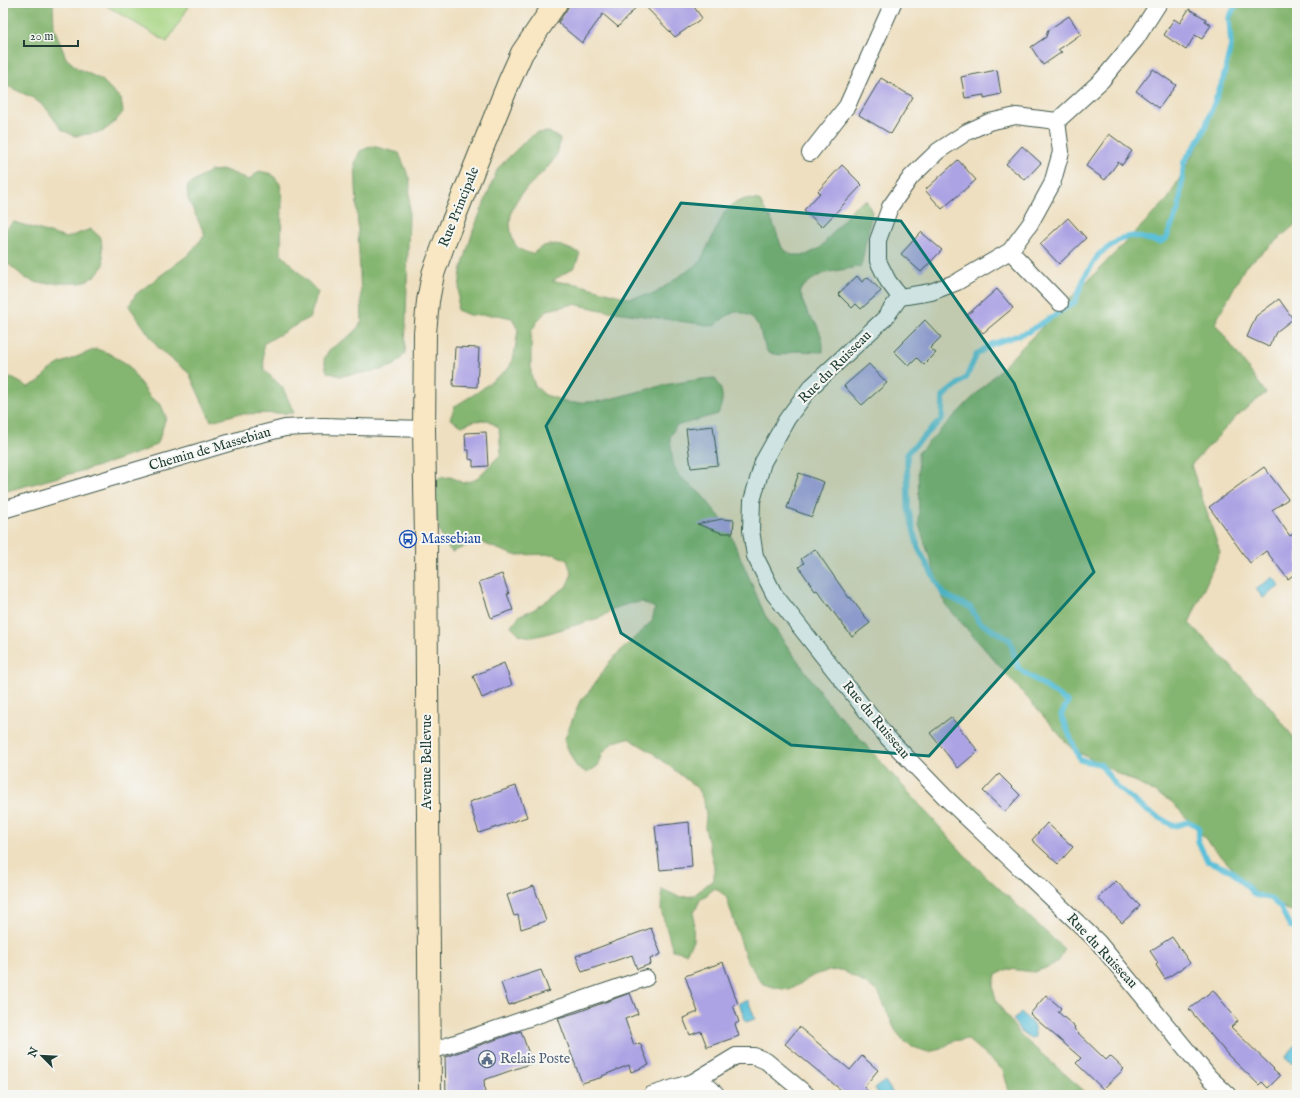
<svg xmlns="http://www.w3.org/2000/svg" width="1300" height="1098" font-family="'IM FELL English',serif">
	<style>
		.green { fill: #a7d583; stroke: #63895c }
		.forest { fill: #85b671; stroke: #527a52 }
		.water { fill: #5bc0d9; stroke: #3d7e86 }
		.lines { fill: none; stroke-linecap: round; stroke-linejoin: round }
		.stream { stroke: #5bc0d9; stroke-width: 5.5 }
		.building { fill: #aca3e4 }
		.street-casing { stroke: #3e5549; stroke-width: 18 }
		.secondary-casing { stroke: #3e5549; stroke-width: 24 }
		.street { stroke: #fff; stroke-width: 16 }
		.secondary { stroke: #f9e7c3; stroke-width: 22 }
		.marked { fill: #0f766e; fill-opacity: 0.2; stroke: #0f766e; stroke-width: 3; stroke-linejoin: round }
		.labels { text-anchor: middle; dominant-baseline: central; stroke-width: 4; stroke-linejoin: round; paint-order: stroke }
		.street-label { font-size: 14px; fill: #1f3d34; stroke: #f6f6f2 }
		.transit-label { font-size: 14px; fill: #164399; stroke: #f6f6f2; text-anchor: start }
		.service-label { font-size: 14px; fill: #4e5e75; stroke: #f6f6f2; text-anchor: start }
	</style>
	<rect width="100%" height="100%" fill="#f6f6f2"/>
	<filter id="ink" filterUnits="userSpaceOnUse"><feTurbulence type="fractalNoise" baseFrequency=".025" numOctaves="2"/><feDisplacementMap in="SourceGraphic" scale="8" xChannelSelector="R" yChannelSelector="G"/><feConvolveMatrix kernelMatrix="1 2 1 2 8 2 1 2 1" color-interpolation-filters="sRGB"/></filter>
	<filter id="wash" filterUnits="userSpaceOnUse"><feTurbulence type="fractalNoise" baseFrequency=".012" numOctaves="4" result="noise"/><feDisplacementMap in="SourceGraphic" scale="16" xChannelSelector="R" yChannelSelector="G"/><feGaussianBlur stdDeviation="0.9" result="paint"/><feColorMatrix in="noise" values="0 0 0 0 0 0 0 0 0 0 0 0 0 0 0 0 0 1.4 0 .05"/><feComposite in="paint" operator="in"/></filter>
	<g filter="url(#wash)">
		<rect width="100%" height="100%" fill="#eedfc0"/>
		<path class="green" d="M102,3h89l-24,39z"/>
		<path class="forest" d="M3,3h50l1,25 12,30 11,10 25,12 19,19 2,13 -9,11 -12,9 -27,4 -13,-6 -16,-22 -13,-10 -30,-14z
			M1242,3h55v220l-52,44 -30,56 51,70 -27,21 -48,51 29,87 -31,71 79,81 29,38v173l-45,-25 -81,-89 -99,-52 -127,-145 -26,-79 -1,-72 250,-254 35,-63 14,-39 15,-48 -1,-25 2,-14z
			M549,132l11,7c-1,4 -1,11 -3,15 -14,27 -53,39 -46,78 3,15 7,18 21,22l11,-8 13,-2 24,9 -5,14 -23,14 25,3 51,14 26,-4 46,-32 24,-49 9,-9 12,-5 14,1 14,23 9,25 10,7h14l14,-7 35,-42 11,-6 6,12 -11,54c-27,7 -39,2 -61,24l3,12 5,12 9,11 5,13 1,14 -29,-1 -13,4 -13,-2 -6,-14 -3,-13 -9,-10 -13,-5 -12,6 -11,9 -113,-16 -27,-6 -26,6 -10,10 -7,12v42l4,12 10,9 26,8 31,-2 62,-16 38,-6 13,-1c9,15 9,21 3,36l-42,12 -6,11 3,27 6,12 22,18 25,30 39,91 64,89 143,159 92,86 -5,12 -11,6 -13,5 -27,-3 -12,6 -3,14 4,13 23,33 69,60h-79l-7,-25 -36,-31 -14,2 -12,8 -13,3 -12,-4 -12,-7 -9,-11 -17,-39 -36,-21 -14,1 -14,4 -24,15 -14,-2 -14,-5 -15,-22 -21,-65 -11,-8 -15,12 -6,13 -1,28 -7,12 -13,-3 -12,-40 1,-21 17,8 14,-1 21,-17v-12l-9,-39 1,-13 -2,-14 -7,-13 -44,-35 -25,-15 -14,4 -11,10 -4,13 -12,8 -11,-7 -12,-25 15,-38 9,-10 23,-33 41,-39 3,-13 -13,-6 -14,2 -15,5 -11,8 -56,17 -13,3 -13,-2 -9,-9 9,-11 13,-5 33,-23 6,-13 -5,-14 -13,-6 -40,1 -37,-14 -25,11 -9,-9 -7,-26 -2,-27 4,-12 13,-1 12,6 12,-3 26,-26 -2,-26 -11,-8 -14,1 -12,5 -12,-7 5,-13 23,-14 31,-24 5,-12 4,-26 -6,-12 -14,-3h-29l-12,-5 4,-39 12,-40 25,-63 28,-28 10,-7z
			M372,146l27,7 11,27 -5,174 -10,11 -14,5 -41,6 -13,-4 -3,-13 5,-9 26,-18 7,-11 -7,-158 5,-12z
			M225,170l24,10 10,-9 13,3 8,10 2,14 -1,56 37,38 -8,25 -47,27 1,26 19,18 11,25 -57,1 -26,7 -22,-48 -30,-24 -30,-43 7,-12 52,-39 17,-20 -17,-36 -1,-13 23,-15z
			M14,222l52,16 25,-9 10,9 3,27 -10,12 -13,6h-43l-13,-5 -20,-17 -2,-4v-26z
			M96,349l12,4 19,11 23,33 11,8 5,12 -8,26 -12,7 -43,15 -100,27v-119l25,14 12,-6 8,-10 11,-7z"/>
		<path class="water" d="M1273,577l7,9 -17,12 -7,-9z
			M748,1000l7,19 -9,3 -7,-19z
			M1021,1013c9,7 15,12 14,24l-4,1 -10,-6 -8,-12z
			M1297,1043v15l-5,6 -7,-6z
			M885,1081l9,14h-15l-4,-7z"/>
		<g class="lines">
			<path class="stream" d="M1239,3l-5,5 -5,10 2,27 -8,35 -21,55 -18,27 -5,46 -13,31 -6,3 -27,-6 -11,2 -23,16 -14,22 -10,26 -47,30 -36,12 -15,10 -11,24 -23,18 -1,23 -35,34 1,55 10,40 25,46 27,13 9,15 31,18 8,28 50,34 -7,13 19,45 20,4 18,24 29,23 27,15 15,-4 10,5 -1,14 9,20 25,10 23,24 15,3 10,9 10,19 7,2"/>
		</g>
		<g id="blocks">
			<path class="building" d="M571,3h69l-22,24 -15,-13 -21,29 -24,-20z
				M642,3h49l11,15 -27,19z
				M1189,9l17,10 -1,2 6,4 -9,14 -7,-4 -9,15 -22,-15 10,-16 6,4z
				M1069,16l12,18 -23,16 4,2 -19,13 -12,-18 15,-10 2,-7z
				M1153,69l23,16 -17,23 -23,-17z
				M997,70l4,24 -17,4v-3l-19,3 -4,-21z
				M881,78l32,19 -22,37 -32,-19z
				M1109,134l23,17 -10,14 -4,-3 -13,18 -19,-14z
				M1022,146l19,17 -16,17 -19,-16z
				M958,160l18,20 -34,29 -17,-19z
				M842,165l20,20 -40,42 -18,-17 16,-17 -2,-2z
				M1068,218l18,20 -27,26 -19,-20z
				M921,232l21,18 -21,22 -20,-18z
				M857,276l5,6 6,-5 13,14 -20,18 -5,-5 -4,4 -14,-14z
				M997,289l16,19 -30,25 -16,-18z
				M1279,299l14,20 -17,13 -7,15 -22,-10 9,-21z
				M925,320l16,17 -11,11 6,5 -12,12 -7,-7 -8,8 -15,-15z
				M455,347l24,1 -2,39 -24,-1z
				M869,364l18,19 -25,22 -18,-19z
				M713,426l5,39 -27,3 -5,-39z
				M486,432l2,34 -15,1v-7l-4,-1v-9h-3l-1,-17z
				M1264,467l24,32 -16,11 18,26 7,-5v41l-9,7 -22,-28 -16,12 -41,-56z
				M799,473l25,9 -12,35 -25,-9z
				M722,519l12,1 -1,13h-11l-25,-9z
				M815,549l34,49 1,-1 20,26 -18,14 -35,-47 -2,1 -16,-24 5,-4 -3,-4z
				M502,574l7,20h-2l6,16 -22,8 -12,-36z
				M504,663l8,22 -30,13 -9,-22z
				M951,717l27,34 -20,17 -28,-35z
				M999,774l21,21 -15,17 -22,-21z
				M516,786l11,31 -48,16 -10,-31z
				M689,822l3,45 -32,3 -5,-44z
				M1047,823l26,24 -15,17 -26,-24z
				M1116,881l24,25 -18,17 -24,-25z
				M534,886l12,35 -25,8 -3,-14 -4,1 -7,-21z
				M651,928l10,26 -11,5 1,5 -14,5 -5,-14 -50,17 -6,-16z
				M1172,937l18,26 -25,16 -9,-14 2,-2 -8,-12z
				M723,962l15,42 -5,1 6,17 -4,2 4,12 -32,11 -6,-16 -11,4 -7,-17 15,-6 -13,-36z
				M541,970l8,21 -40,14 -8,-22z
				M1213,990l25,31 -7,6 43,42 -1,1 7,6 -12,12 -6,-6 -3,3 -31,-30 -39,-46z
				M630,993l8,21 -13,5 9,26 6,-2 9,22 -18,7 -2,-7 -27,11 1,1 -21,6 -24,-65 20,-6z
				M1046,995l15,13 -3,4 17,15 -1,2 32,31 4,-4 14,13 -21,20 -27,-26 5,-5 -51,-44z
				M799,1027l51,43 12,-14 16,14 -14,17 6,8h-23l-62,-51z
				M521,1031l11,32 -48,17 1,15h-39l-1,-38z"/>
		</g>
	</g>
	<g filter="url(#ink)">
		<use href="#blocks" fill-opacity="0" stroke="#3e5549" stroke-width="1"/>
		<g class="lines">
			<g class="street-casing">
				<path id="street" d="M1016,116l41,5 4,31 -9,32 -22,40 -20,27 -53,31 -26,10 -31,5 -12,-16 -10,-20v-21l12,-33 21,-30 27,-26 29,-19 22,-10z
					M1057,121l45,-41 34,-41 23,-36
					M810,153l37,-47 46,-103
					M1010,251l50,52
					M900,297l-15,21 -75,70 -23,31 -24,43 -11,39 -1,29 4,26 19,38 113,143 57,59 154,146 111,135 19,18
					M3,510l246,-73 36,-9 38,-2 101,3
					M429,1052l217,-74
					M693,1082l16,5 8,8
					M651,1095l42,-13 43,-26h18l12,5 41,34"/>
			</g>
			<g class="secondary-casing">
				<path id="secondary" d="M430,1095l-4,-556 -2,-110 1,-96 3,-32 5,-27 13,-36 63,-156 13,-29 34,-50"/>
			</g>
			<use href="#street" class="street"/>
			<use href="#secondary" class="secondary"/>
		</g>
	</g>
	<path class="marked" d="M681,203l220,18 113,162 80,189 -165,184 -138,-11 -170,-112 -75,-207z"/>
	<defs>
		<g id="bus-ring" transform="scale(0.9)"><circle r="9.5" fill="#f6f6f2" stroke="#1a4fb4" stroke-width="1.5"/><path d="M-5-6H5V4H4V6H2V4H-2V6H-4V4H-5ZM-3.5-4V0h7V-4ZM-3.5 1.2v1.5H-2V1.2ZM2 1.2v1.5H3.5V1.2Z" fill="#1a4fb4"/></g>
		<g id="civic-ring" transform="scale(0.9)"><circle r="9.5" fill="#f6f6f2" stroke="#5c6f8a" stroke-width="1.5"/><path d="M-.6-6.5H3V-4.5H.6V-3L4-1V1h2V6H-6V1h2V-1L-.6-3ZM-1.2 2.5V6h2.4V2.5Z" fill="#5c6f8a"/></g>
	</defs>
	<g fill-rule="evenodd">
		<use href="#bus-ring" x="408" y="539"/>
		<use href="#civic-ring" x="487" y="1059"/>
	</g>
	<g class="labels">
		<g class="street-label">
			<text transform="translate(459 207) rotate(-68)">Rue Principale</text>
			<text transform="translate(835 367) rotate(-45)">Rue du Ruisseau</text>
			<text transform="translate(210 449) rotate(-16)">Chemin de Massebiau</text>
			<text transform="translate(876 720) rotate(50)">Rue du Ruisseau</text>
			<text transform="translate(427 762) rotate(-90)">Avenue Bellevue</text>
			<text transform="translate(1102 951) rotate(47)">Rue du Ruisseau</text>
		</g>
		<g class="transit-label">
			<text x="421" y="539">Massebiau</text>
		</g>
		<g class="service-label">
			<text x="500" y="1059">Relais Poste</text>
		</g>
	</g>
	<rect width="1300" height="1098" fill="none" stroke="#f6f6f2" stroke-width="16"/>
	<g transform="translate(42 1056) rotate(294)" stroke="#f6f6f2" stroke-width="3" paint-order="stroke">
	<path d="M0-3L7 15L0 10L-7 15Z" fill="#1f3d34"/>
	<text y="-6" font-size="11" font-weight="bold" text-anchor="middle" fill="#1f3d34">N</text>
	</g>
	<path d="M24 40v6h54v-6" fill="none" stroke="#1f3d34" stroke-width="2"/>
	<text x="30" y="40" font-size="12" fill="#1f3d34" stroke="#f6f6f2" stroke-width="3" paint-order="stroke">20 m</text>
</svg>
